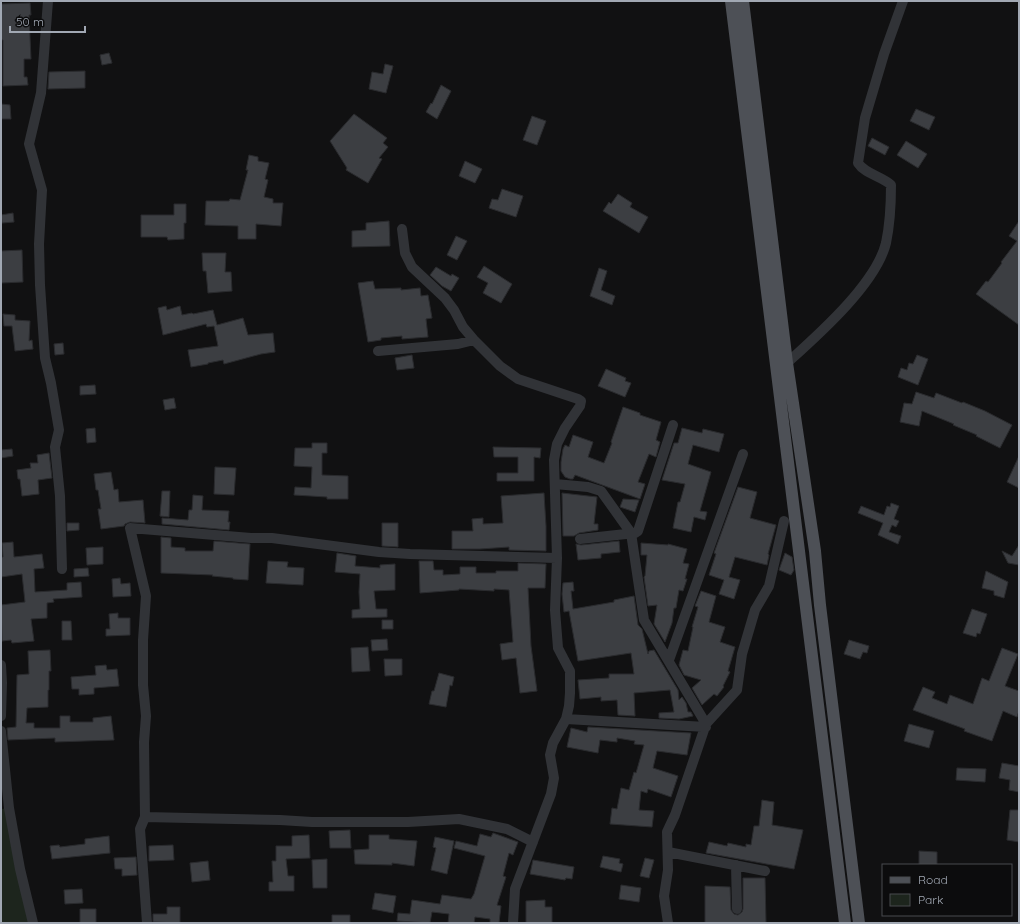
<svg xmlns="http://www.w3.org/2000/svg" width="1020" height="924" font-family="Quicksand,sans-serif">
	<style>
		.green { fill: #1d251d }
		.building { fill: #3c3e42; stroke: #2a2b2e }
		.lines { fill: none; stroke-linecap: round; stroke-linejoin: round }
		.minor { stroke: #313337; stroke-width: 10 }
		.major { stroke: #4d5056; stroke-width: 12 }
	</style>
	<rect width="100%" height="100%" fill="#111112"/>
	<path class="green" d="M9,808l24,115h-32v-114z"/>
	<path class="building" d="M30,3l1,12h-2l2,44h-7v18h3l1,8 -25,1v-46h-2v-36z
		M109,53l3,10 -10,2 -2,-10z
		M385,64l8,2 -7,27 -17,-4 3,-17 11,2z
		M85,71v17l-37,1 1,-17z
		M441,85l10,6 -14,28 -11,-7 5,-9 1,1z
		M1,104l9,1 1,14h-10z
		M916,109l19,8 -6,13 -19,-9z
		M354,114l33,24 -4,5 5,4 -9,11 3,1 -14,24 -22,-13 1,-2 -17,-27z
		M532,116l14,5 -9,24 -14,-5z
		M872,138l17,9 -4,8 -17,-9z
		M906,141l21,13 -9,14 -21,-13z
		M249,155l9,2v4l11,2 -4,16 3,1 -4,17 9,2v4h10l-2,23 -25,-2v15h-18v-13l-33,-1 1,-24h23l1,-2 10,1 8,-30h-2z
		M465,161l17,8 -7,14 -16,-7z
		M502,189l21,7 -7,21 -27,-9 3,-9 6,1z
		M618,194l14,9 -2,4 18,10 -9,16 -36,-22 6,-9 2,2z
		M174,204h12v19h-2v16l-16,1 -1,-3h-26v-22h33z
		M13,213l1,9 -12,1 -1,-8z
		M389,221l1,25 -38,1v-16l14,-1v-7z
		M1019,221v104l-43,-31 10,-13 2,1 14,-19 -1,-1 16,-21 -8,-5z
		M456,236l11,5 -10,19 -10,-5z
		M22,250l1,32 -22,1v-32z
		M202,253h24l-1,19h6l1,19 -24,2 -2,-22h-3z
		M484,266l28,18 -11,19 -18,-10 5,-10 -11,-6z
		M436,267l15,9 1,-2 7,4 -8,13 -9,-5 -12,-11z
		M599,268l8,3 -6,19 14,6 -3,9 -22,-9z
		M373,281l2,8 26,-1v2l19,-2 1,8 7,-1 4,23 -6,1 2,18 -26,2v-3l-21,2v2l-13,2 -10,-59z
		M166,306l1,4 13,-4 2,9 10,-2 1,1 20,-4 4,15 26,-7 5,17 25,-2 2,19 -14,2 -37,10 -1,-4 -15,3v1l-17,3 -3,-17 30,-4 -4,-20 -7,1 -1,-3 -43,11 -5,-27z
		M3,314l12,1v5l15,1 -1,20 3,-1 1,9 -18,2 -3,-25h-8z
		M63,343l1,11 -9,1 -1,-11z
		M412,355l2,13 -17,2 -2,-12z
		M917,355l11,4 -10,26 -20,-8 3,-9 6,2 2,-7 4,1z
		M606,369l20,9 -1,3 6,2 -6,14 -27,-11z
		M95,385l1,9 -16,1v-9z
		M916,392l18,6 2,-5 26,10 1,-1 22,9 27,14 -12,23 -24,-12 1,-1 -24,-10 1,-1 -32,-13 -3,15 -19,-4 4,-19 8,1z
		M174,398l2,10 -11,2 -2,-10z
		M623,407l17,6v2l21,7 -5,18 4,2 -4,15 -7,-3 -11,28 7,2 -5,15 -65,-24 -2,4h-3l-5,-2 -4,-6v-9l2,-13 2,-4 4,2 4,-12 20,7 -5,15 16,6 8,-20 -1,-1z
		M95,428l1,14 -9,1 -1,-14z
		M682,428l20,5 1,-4 21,5 -5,18 -26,-7 -5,19 23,8 -11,39 7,1 -2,8 -11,-3 -3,15 -18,-4 5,-26h2l5,-18 -23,-4 12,-37h4z
		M312,443h15v10h-5v22l26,1v23h-21v-2l-33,-2 1,-8 16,1 1,-21 -18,-1 1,-18h17z
		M493,447l48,1 -1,10 -6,-1v24h-37v-8h21v-16h-24z
		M12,449l1,7 -12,2v-8z
		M49,453l3,25 -14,2 1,14 -17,2 -2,-17h-2l-1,-9 14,-2 -1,-5h8l-1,-8z
		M1019,456v32l-12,-6z
		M215,467l21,1 -2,27 -20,-1z
		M111,472l3,18 4,-1 1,13 24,-2 2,23 -15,-1 -5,2 -1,2 -23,3 -3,-20h3l-3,-19h-2l-2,-16z
		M738,487l19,5 -7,26 26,7 -8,29 1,1 -2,10 -32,-8 -6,20 11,3 -6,19 -15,-5 5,-14 -15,-5 7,-21 -2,-1z
		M162,491h8l-1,26 -9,-1z
		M544,493l2,33v25l-37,-1v-3l-29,2h-28v-18h21l-1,-12 11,-1v6l20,-1 -2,-27z
		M562,493l35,4 -3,27h4v6l-19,3 -5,3h-11z
		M193,495l10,1 -1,14 27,1 -1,11h2l-1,8 -67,-6v-6l26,2 1,-10h3z
		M623,499l16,1 -4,12 -15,-5z
		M891,503l8,3 -5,13 5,2 -3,6 -4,-2 -3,7 12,4 -3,8 -20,-9 5,-12 -25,-10 3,-7 23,9 3,-9 3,1z
		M67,523h12v7l-12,1z
		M382,523h16v24l-16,-1z
		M161,537l10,1v9l14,1v3h28l1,-10 36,3 -2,36 -15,-1v-1l-21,-2 1,-1 -52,-2z
		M619,541l1,11 -19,2v4l-23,2 -2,-16 5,1z
		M13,542l1,15 28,-3 2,14 -10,1 1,23 32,-2v-7l14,-1 1,15 -29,2 1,3 -7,1v15l-16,1 3,22 -22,2 -1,-3 -9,1 -1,-36 24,-3 -3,-28 -21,3v-20h2l-1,-14z
		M641,543l27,2v-1l19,5 -4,14 6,1 -4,15h2l-4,12 -4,-1 -3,18h-2l-2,15 -7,19 -11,-18 3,-19 -9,1 -4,-29 1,-1 2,-21h-6z
		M1019,545v20l-11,-2 -6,-12 10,5z
		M103,547v17l-16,1 -1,-17z
		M337,553l19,3 -1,10 25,2v-3l15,-1v26l-21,1 2,18h11v8l-35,1v-8l8,-1 -1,-17 1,-18 -25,-2z
		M785,553l7,4 2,13 -3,5 -12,-5z
		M268,561l20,1 -1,5 17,1 -1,17 -37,-2z
		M419,561h14l1,9h9v5l17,-1v-7h16v6h20v-2h22v-8l28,1 -1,24h-17l3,58 6,45 -17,2 -4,-35 -14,2 -2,-16 13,-2 -4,-52 -15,-1v2l-35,-2v1l-39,3z
		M88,568l1,8 -15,1v-8z
		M986,571l22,11 -4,16 -10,-3v-4l-12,-3z
		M120,578l1,6 9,-1 1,13 -18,1 -1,-18z
		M573,582l1,9h-3l2,18 41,-7v-2l20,-4 4,29 4,4 6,25 1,-3 5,-1 24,40 1,10 3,-3 4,6 2,9h3l2,4 -14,3 -20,-1v-5l15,-1 -4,-22 -36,3 1,23 -17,-1 -1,-15 -16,1v-4l-21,2 -2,-19 31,-2v-4h25l-3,-21 -53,8 -9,-50 -5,1 -2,-18 1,-11z
		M701,591l15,5 -7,26 16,5 -5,15 15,5 -7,24 2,1 -7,14 1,1 -7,9 -3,-2 -12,11 -10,-17 9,-8 -17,-5 -5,-10 4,-15 5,1 5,-24h-1l6,-20 -3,-1z
		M972,609l15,5 -7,20 -3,-1 -1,4 -13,-4z
		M118,613v5h12v17l-24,1v-7h4l-1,-15z
		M382,620h11v9h-11z
		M62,621h9l1,19h-10z
		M387,639l1,11 -16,1 -1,-11z
		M849,640l20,6 -2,7 -4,-1 -3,7 -16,-5z
		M368,647l2,24 -18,1 -1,-24z
		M1002,648l16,6 -13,32 14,5v20l-2,6 -14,-6 -11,30 -28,-10 1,-2 -52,-19 10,-23 12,5 -3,6 15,6 3,-9 23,9 9,-26 7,3z
		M50,650l1,21h-2v19h-1v17l-21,1 -1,15h8v5h26v-12h10v6h23v-4l18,-2 3,24 -59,2v-4l-47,2 -1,-12 9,-1 1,-52 12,-1 -1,-23z
		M384,659h18v16l-17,1z
		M106,665l1,5 10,-1 2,17 -25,2v6l-15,1v-6h-7l-1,-12 25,-2 -1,-9z
		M439,673l15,4 -2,9 -2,-1 -4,22 -17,-3 3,-13h2z
		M909,724l25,7 -5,17 -25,-7z
		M588,727l103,6 -4,22 -30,-4 -4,17 25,8 -7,21 -23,-8 -1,4 -6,-2 -2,19 15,1 -2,16 -42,-3 2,-16 5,1 4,-21 8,2 5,-18 2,1 8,-28 -10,-1 1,-3 -18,-3v4l-17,-2 -2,13 -31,-6 4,-19 16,4z
		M1002,763l17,3v26l-10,-2 1,-10 -11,-2z
		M957,768l29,1 -1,13 -29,-2z
		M762,800l12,2 -2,23 31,5 -9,39 -88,-16 3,-11 18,4 1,-3 18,4v-3l5,1 3,-19h5z
		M1010,810h9v32l-12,-2z
		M350,830l1,18h-21l-1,-17z
		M493,833l25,9 -5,13 -4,-2 -6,23 3,1 -9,28 4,1 -2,17h-9v-4l-15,-2 -1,6h-26l1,-9 -17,-2 -2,11 -33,-2 1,-8 12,1 2,-14 28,4 2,-9 29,4 3,-5 11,-38 -31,-8 2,-7 21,5 3,-12 11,3z
		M309,835l1,23 -24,1 2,17h6v15h-25v-9h4l-1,-21h4v-15h16v-10z
		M369,835h20v4l28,2 -3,25 -22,-3v2l-37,-1 -1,-14 15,-1z
		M109,836l1,17 -58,6 -2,-13 9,-1 1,2 25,-3v-5z
		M435,837l19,4 -7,33 -16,-4 5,-22 -3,-1z
		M173,845l1,15 -25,1v-15z
		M919,851l18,1v13h-18z
		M603,856l17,3 -1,4 4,1 -2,8 -21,-5z
		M136,857l1,18 -15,1v-7h-7l-1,-11z
		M645,858l9,2 -5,18 -9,-2z
		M327,859v29h-14l-1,-28z
		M533,860l41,7 -2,12 -6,-1 -1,2 -35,-6z
		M208,861l2,19 -18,2 -2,-19z
		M743,878h22l1,45h-61v-37l25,1 1,23 3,4 4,1 4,-3 1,-3z
		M621,885l20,3 -2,14 -20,-3z
		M82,889l1,14 -18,1 -1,-14z
		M375,893l21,3 -3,17 -21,-4z
		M545,900v7h7v16h-26v-22z
		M167,907h13v16l-27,-1v-8h14z
		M80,909h16v14h-16z
		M332,915h18v8h-18z"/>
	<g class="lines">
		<path class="minor" d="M48,1l-7,92 -12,51 13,46 -3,54 1,41 5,73 6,25 8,47 -4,17 5,49 2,73
			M402,229l3,24 7,14 33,31 9,12 9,17 11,13 26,26 18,13 60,20 3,2 -1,5 -15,22 -8,16 -3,16 3,98 -2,52 3,38 12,23v22l-1,13 -3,13 -13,24 -3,12 4,23 -3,16 -36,95 -2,34
			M378,351l80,-7 16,-4
			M787,363c31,-28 89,-79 99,-120 4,-19 5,-39 5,-58 -10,-9 -26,-11 -33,-22l7,-45 19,-64 19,-53
			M555,484l33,3 13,4 30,42 13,87 62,104
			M580,539l55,-6 3,-2 35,-106
			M669,660l74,-206
			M1,665l1,18 -1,33
			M566,719l140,8
			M1,731l8,77 11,61 13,54
			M145,817l135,3 32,2h96l51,-3 48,10 26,13
			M668,852l97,19
			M736,865l1,44
			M147,923l-7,-94 5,-12 -1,-75 2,-26 -3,-31v-45l3,-44 -16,-68 121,10h21l107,14 31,2 147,4
			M668,923l-4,-27 4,-26 -1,-38 8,-17 31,-91 31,-34 5,-36 13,-44 14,-24 15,-65"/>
		<path class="major" d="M731,1l114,922
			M743,1l44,362 28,188 5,54 39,318"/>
	</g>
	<rect width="1020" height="924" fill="none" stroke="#a1a8b3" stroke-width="4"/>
	<rect x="882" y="864" width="130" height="52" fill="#0c0c0d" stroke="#484a4f"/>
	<rect x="890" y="877" width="20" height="6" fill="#4d5056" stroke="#484a4f"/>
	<text x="918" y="884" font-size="12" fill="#a1a8b3">Road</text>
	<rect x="890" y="894" width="20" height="12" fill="#1d251d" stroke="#484a4f"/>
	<text x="918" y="904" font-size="12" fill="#a1a8b3">Park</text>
	<path d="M10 26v6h75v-6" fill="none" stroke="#a1a8b3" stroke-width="2"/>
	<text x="16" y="26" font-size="12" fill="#a1a8b3" stroke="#0c0c0d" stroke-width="3" paint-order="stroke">50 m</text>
</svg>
